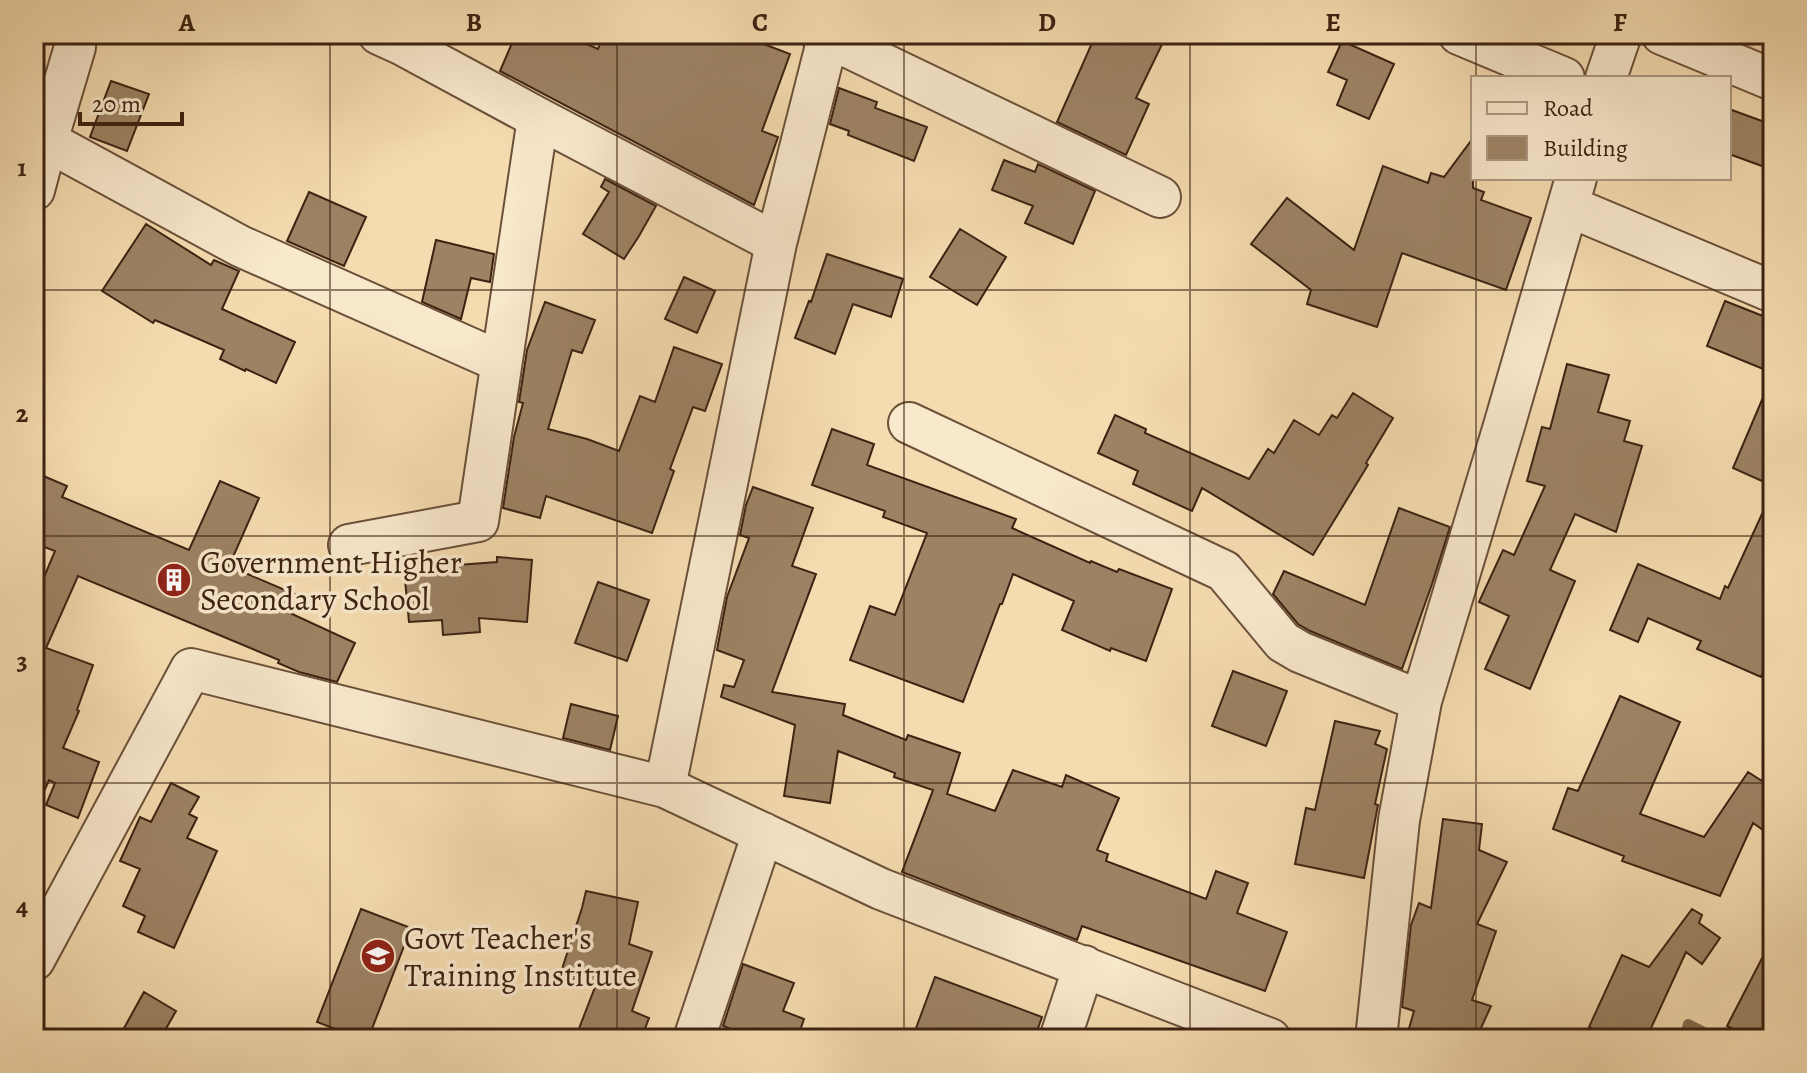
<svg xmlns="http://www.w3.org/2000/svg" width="1807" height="1073" font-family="Alegreya,serif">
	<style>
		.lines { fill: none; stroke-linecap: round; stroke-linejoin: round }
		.stream { stroke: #866c50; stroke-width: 10 }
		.building { fill: #9d8364; stroke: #3d2212; stroke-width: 2 }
		.minor-casing { stroke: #6b503a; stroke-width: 44 }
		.minor { stroke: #f8e8cc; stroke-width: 40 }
		.grid { fill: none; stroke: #3d2212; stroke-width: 2; stroke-opacity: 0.55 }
		.labels { text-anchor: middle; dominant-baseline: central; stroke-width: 7; stroke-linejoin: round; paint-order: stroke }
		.poi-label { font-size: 32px; fill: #3d2212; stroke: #f8e8cc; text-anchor: start }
		.neatline { fill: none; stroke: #3d2212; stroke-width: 3 }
		.grid-label { font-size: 26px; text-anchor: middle; font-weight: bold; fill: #3d2212 }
	</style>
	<rect width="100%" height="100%" fill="#f5dcb0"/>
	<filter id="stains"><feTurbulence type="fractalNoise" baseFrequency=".0025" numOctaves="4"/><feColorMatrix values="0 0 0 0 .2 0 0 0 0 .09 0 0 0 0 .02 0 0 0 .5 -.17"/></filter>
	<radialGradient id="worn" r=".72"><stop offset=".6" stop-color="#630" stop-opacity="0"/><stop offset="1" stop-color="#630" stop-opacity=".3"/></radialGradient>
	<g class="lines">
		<path class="stream" d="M1684,1039l4,-15 30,15"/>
	</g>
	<path class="building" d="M516,34h48l34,15 6,-15h133l53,20 -28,77 16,6 -24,68 -254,-134z
		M1096,34h71l-31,64 13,6 -23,51 -69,-33z
		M1342,41l52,23 -25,55 -32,-14 10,-25 -19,-8z
		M111,81l38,13 -22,57 -37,-14z
		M839,88l38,14 -2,6 52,19 -13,34 -66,-26 1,-4 -19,-7z
		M1729,109l44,16v45l-44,-16z
		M1473,138v50l11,4 -3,8 50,18 -25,72 -104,-37 -25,74 -70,-23 4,-14 -60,-46 36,-46 67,52 29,-84 45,17 3,-10 13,4z
		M1004,160l31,12 3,-8 57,27 -22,53 -48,-21 8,-17 -41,-16z
		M605,179l51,27 -17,30 -15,23 -41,-25 26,-42 -8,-5z
		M309,192l57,25 -22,49 -57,-25z
		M146,224l65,41 3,-5 25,11 -17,38 73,33 -19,41 -30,-14 -1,2 -25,-12 4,-9 -69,-30 -2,3 -51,-32z
		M960,229l46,28 -29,48 -47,-28z
		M436,240l58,14 -4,28 -19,-4 -10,41 -39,-17z
		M827,254l76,25 -12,38 -38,-13 -18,50 -40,-16 14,-37 2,1z
		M684,277l31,14 -18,42 -32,-14z
		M1725,301l48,19v53l-66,-27z
		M545,302l50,18 -13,33 -10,-3 -24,79 39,10 32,12 21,-55 15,6 19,-55 48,17 -17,47 -12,-4 -23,62 4,2 -22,62 -106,-37 -6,22 -37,-10 11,-71 9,-34 -4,-1 8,-52z
		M1567,364l42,11 -11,37 32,9 -6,20 18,5 -26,86 -41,-18 -25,56 25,11 -45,108 -45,-20 24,-53 -30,-14 24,-52 11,5 31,-69 -18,-5 15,-54 8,2z
		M1773,374v88l-9,20 -31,-14z
		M1353,393l40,25 -27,45 2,2 -55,90 -111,-67 -10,23 -59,-27 5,-13 -40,-18 17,-38 31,14 -1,4 104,46 19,-30 6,4 20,-33 25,15 13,-20 5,3z
		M832,429l42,15 -7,21 149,54 -4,9 78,35 1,-2 26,11 2,-3 53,20 -26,72 -35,-13 -1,3 -48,-21 12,-29 -61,-27 -11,30h-2l-37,98 -113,-42 20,-54 25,9 32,-82 -44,-16 2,-6 -73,-26z
		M34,472l33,14 -5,11 127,53 31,-69 39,17 -30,68 70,30 -7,18 63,29 -18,39 -38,-10 -21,-9 1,-3 -201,-84 -32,72 47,17 -16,45 2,1 -16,37 36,14 -21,56 -32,-13 9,-22 -6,-3 -15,34v-213l21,-50 -13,-5 -8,18z
		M753,487l60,21 -21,58 24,8 -44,118 73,12 -2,11 63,25 2,-5 52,18 -13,41 48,17 18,-41 49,17 4,-12 53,23 -22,52 11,4 -2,7 100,38 10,-28 32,12 -11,30 50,19 -22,59 -183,-65 -5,14 -175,-68 31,-82 -39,-13 1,-4 -57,-22 -8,52 -46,-7 11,-71 -74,-28 3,-12 10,2 10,-27 -27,-10 10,-53 22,-59 -9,-3 6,-30z
		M1773,490v161l-12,26 -64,-28 4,-8 -53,-23 -10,24 -28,-12 28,-66 82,35 5,-13 3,2z
		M1399,508l51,19 -18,57 -30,85 -92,-38 -12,-7 -25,-30 11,-23 81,34z
		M497,557l35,3 -5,62 -48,-4 1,14 -37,3 -1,-15 -33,2 -5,-53 93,-7z
		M598,582l51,18 -22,61 -52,-18z
		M1233,671l54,20 -21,55 -54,-20z
		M1620,696l60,26 -40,92 64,23 44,-65 25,16v49l-20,-14 -33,73 -98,-35 2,-5 -71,-27 15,-41 10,3z
		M571,704l47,12 -8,34 -47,-12z
		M1335,721l45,10 -5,13 12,5 -12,55 3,1 -14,73 -69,-14 11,-56 9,2z
		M171,783l28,14 -10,17 8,4 -10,20 30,13 -43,97 -36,-16 7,-16 -22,-10 17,-37 -20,-8 20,-44 11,5z
		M1443,819l39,5 -3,26 28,12 -30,62 19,7 -24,69 19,6 -15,33h-70l8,-28 -12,-4 9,-82 8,-22 12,5z
		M586,891l52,11 -9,42 23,8 -20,59 17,7 -8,21h-66l20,-52 -35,-12 22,-67z
		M361,909l50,19 -43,111h-7l-44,-17z
		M1692,909l10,6 -3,8 21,15 -18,26 -16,-12 -40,87h-31l-26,-12 33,-72 27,12z
		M1773,937v102h-20l-26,-13z
		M743,964l51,19 -11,28 21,8 -7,20h-38l-36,-13z
		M935,977l107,40 -8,22h-122z
		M144,992l32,19 -16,28h-42z"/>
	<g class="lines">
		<g class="minor-casing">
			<path id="minor" d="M379,34l22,10 137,74 238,125
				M821,34l339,163
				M1459,34l105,44
				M1662,34l111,46
				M75,47l-28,94 193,105 261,116
				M1606,78l15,-44
				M34,190l13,-49
				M1568,206l205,86
				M909,423l315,148 59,71 17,10 121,49
				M349,545l129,-24 60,-403
				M665,787l111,-544 53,-209
				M34,960l157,-291 474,118 216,102 389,150
				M694,1039l69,-206
				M1060,1039l24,-73
				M1376,1039l23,-219 22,-119 83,-275 72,-248"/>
		</g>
		<use href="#minor" class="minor"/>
	</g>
	<path class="grid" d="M330,34v1005M617,34v1005M904,34v1005M1190,34v1005M1476,34v44M1476,178v861M34,290h1739M34,536h1739M34,783h1739"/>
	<defs>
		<g id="building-disc" transform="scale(1.8)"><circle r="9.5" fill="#8f2418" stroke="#f8e8cc"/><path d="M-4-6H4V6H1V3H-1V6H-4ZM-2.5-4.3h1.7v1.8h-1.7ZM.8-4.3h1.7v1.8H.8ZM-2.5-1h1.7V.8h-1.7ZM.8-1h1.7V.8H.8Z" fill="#fff"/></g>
		<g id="university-disc" transform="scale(1.8)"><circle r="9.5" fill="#8f2418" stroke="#f8e8cc"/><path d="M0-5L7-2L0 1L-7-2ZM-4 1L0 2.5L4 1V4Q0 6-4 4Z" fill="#fff"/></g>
	</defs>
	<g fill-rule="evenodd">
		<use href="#building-disc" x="174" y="580"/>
		<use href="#university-disc" x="378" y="956"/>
	</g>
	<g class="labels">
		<g class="poi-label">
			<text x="200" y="562">Government Higher<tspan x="200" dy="37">Secondary School</tspan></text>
			<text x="404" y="938">Govt Teacher's<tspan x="404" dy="37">Training Institute</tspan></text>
		</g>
	</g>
	<rect width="1807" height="1073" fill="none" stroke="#f5dcb0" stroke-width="88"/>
	<rect x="1471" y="76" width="260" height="104" fill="#f8e8cc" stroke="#ad9982" stroke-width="2"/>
	<rect x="1487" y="102" width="40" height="12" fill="#f8e8cc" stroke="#ad9982" stroke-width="2"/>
	<text x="1543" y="116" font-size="24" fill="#3d2212">Road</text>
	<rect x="1487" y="136" width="40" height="24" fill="#9d8364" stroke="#ad9982" stroke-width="2"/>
	<text x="1543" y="156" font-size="24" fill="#3d2212">Building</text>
	<path d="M80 112v12h102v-12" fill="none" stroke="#3d2212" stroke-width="4"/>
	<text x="92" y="112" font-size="24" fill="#3d2212" stroke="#f8e8cc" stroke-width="6" paint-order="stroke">20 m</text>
	<rect x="44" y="44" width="1719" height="985" class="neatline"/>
	<g class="grid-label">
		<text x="187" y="31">A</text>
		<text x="474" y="31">B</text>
		<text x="760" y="31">C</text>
		<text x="1047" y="31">D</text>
		<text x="1333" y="31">E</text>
		<text x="1620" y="31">F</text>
		<text x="22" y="176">1</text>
		<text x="22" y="422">2</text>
		<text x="22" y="669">3</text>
		<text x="22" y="915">4</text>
	</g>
	<rect width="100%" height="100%" filter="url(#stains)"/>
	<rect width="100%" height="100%" fill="url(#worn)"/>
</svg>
